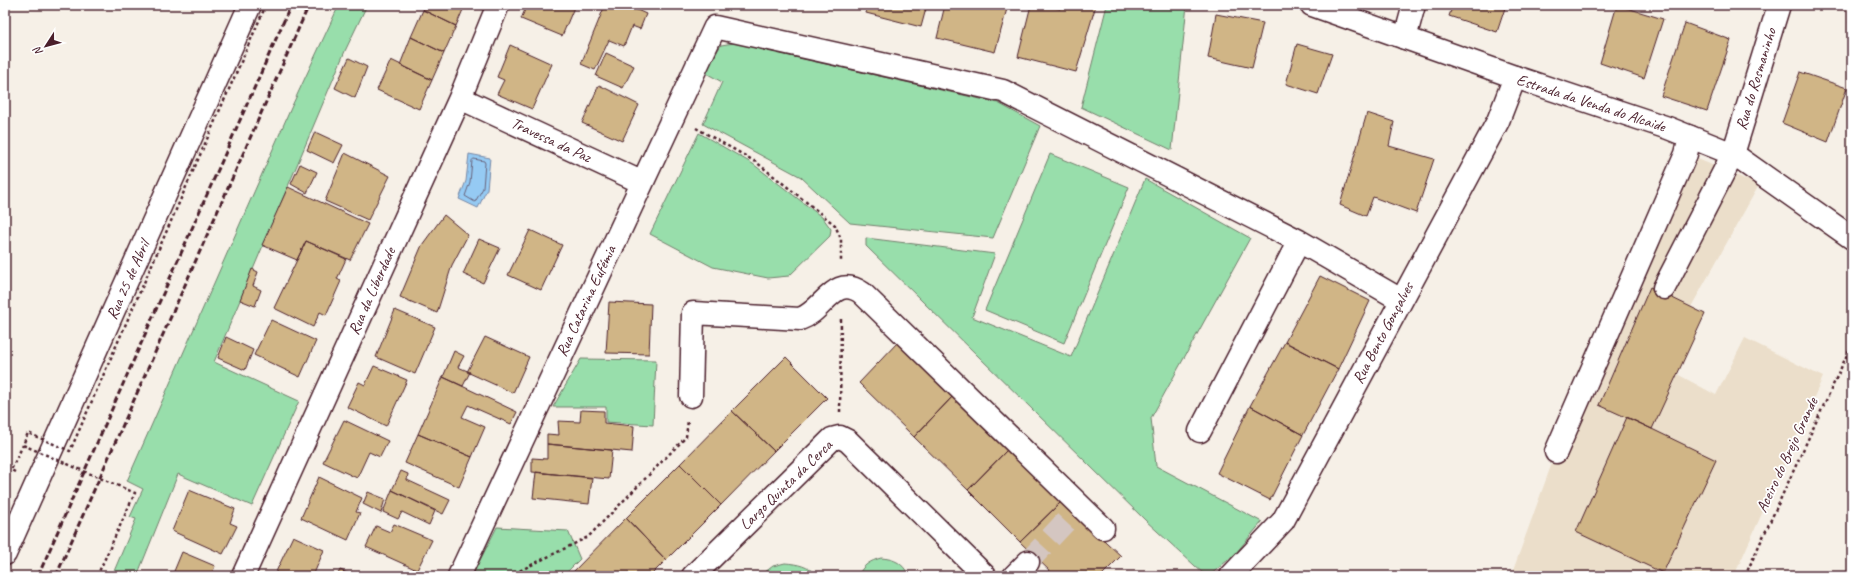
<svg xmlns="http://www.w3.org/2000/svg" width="1857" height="581" font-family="Caveat,sans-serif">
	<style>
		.built { fill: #ebdeca }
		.green { fill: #98deab; stroke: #717e6b }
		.water { fill: #95caf3; stroke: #7786a3 }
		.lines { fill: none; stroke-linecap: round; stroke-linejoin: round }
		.shore { stroke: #68637b; stroke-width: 1 }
		.building { fill: #d0b586; stroke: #4a1f2b }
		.street-tunnel { stroke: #d4c6c1; stroke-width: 22; stroke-dasharray: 22 11; stroke-linecap: butt }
		.street-casing { stroke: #4a1f2b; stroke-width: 25 }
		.secondary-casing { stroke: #4a1f2b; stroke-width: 25 }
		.path { stroke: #4a1f2b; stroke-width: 2.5; stroke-dasharray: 3 3; stroke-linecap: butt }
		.street { stroke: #fff; stroke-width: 22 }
		.secondary { stroke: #fff; stroke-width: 22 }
		.rail { stroke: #4a1f2b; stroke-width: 3; stroke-dasharray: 6 3; stroke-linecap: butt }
		.path-bridge { stroke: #4a1f2b; stroke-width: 2.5; stroke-dasharray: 3 3; stroke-linecap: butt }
		.labels { text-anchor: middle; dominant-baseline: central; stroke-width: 3.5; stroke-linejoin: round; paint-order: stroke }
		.street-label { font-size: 16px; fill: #4a1f2b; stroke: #fff }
	</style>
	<rect width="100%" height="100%" fill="#f6f0e7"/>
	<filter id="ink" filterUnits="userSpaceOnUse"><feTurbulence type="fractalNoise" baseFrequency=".025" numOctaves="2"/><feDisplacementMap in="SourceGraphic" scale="8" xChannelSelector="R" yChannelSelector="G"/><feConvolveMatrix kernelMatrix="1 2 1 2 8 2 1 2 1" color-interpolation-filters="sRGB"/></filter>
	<g filter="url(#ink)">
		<path class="built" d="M1686,154l73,31 -68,122 14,7 -28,60 39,21 29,-57 78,39 -89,199h-223l45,-124z"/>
		<path class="green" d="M339,5h28l-22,46 -131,311 85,39 -47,105 -74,-32 -41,102h-25l24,-57 -6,-2 13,-28 -16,-8 164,-373z
			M1107,5h80l-15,145 -91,-43z
			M734,43l264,60 42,23 -47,112 -143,-15 -49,-46 -98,-53 19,-42 -18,-10 17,-27z
			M699,133l54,31 70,54 8,11 -1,7 -41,40 -21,2 -55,-11 -63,-33z
			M1050,154l79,33 -65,156 -79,-33z
			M1145,179l105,59 -99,180 5,48 106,56 -27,32 -26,22h-3l-61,-56 -279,-274v-8l129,16 -23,63 99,40z
			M581,359l75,1 -3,65 -47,-3v-15h-53z
			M497,527l71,4 12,28 -17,17h-91z
			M881,558c14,1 22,5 28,18h-51c5,-11 12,-15 23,-18z
			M785,563c13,1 23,3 33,13h-58l13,-10z"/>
		<path class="water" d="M469,154l21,4 -3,31 -9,19 -19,-9 7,-18z"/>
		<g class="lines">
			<path class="shore" d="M474,159l10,2 1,2 -2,25 -8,14 -10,-6 5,-14 2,-21z"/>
		</g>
		<path class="building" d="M426,5h39l-9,21 -33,-16z
			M527,5h48l-13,31 -41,-17z
			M605,5h21l20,9 -6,15 -8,-3 -8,20 -15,-6 -14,30 -14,-6z
			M868,5h59l-6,22 -55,-14z
			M945,5h63l-13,47 -58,-14z
			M1031,5h16l13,4 1,-4h35l-20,67 -58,-15z
			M1453,5h53l-9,27 -48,-16z
			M1617,5l46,14 -19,59 -44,-15z
			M423,10l33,16 -12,27 -33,-16z
			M1216,14l47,9 -11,45 -44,-10z
			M1852,14v10l-3,-1z
			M1685,23l46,17 -24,71 -46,-15z
			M411,37l33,16 -12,27 -32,-15z
			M1297,44l35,10 -14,40 -32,-10z
			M510,45l42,19 -20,45 -35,-15 7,-14 -7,-3z
			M606,53l28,13 -11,22 -27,-12z
			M349,58l18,9 -12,31 -20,-10z
			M391,60l41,20 -13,29 -42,-19z
			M1800,72l47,16 -19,54 -46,-19z
			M599,85l40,20 -17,36 -40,-18z
			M1367,113l27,9 -5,24 45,13 -18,54 -43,-16 -7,19 -26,-11z
			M315,132l28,13 -9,18 -27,-13z
			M345,153l45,23 -22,44 -43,-19z
			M300,164l17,8 -10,21 -16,-9z
			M288,187l80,37 -18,36 -44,-19 -9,19 -35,-15z
			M444,215l24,20 -16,30 -15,48 -37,-16 22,-52z
			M530,230l32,15 -21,45 -33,-15z
			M479,239l21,9 -17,35 -20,-9z
			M306,241l40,18 -9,20 4,2 -15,34 -6,-3 -7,15 -39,-19z
			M252,269l6,3 -5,14 8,4 -6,16 -15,-6z
			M1320,276l50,25 -32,68 -53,-27z
			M1650,287l55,27 -53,115 -53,-24z
			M609,302l42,2 -2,50 -43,-1z
			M395,310l40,17 -20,47 -39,-17z
			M271,320l45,21 -16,36 -46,-22z
			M226,337l27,13 -8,20 -27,-12z
			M485,337l44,20 -16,36 -46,-21z
			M898,342l56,53 -40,42 -55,-54z
			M1285,342l53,27 -35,66 -53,-29z
			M454,351l10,5 -6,11 12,5 -7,14 -20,-9z
			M786,357l41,41 -53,53 -42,-40z
			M374,366l33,14 -21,46 -39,-19 12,-25 6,3z
			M443,377l74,35 -6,12 -43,-19 -6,12 23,10 -13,30 -54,-23z
			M954,395l54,54 -40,41 -54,-53z
			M1250,406l53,29 -33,65 -53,-27z
			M581,410l23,1v12l30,3 -2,26 -85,-8v-10l12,1 -1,-14 22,1z
			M732,411l42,40 -53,54 -41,-41z
			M1627,417l89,43 -53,113 -87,-41z
			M344,420l44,21 -8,16 -11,-5 -12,26 -34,-16z
			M418,434l54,23 -13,30 -54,-24z
			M547,444l65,6 -3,29 -77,-7v-14l15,1z
			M1008,449l54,52 -42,41 -52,-52z
			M680,464l41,41 -55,55 -40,-42z
			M401,471l7,3 -1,6 43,20 -7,14 -51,-24z
			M536,472l56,6 -3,26 -56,-6z
			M319,477l43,21 -6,14 4,1 -12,27 -47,-22z
			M189,490l46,19 -5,14 7,3 -14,28 -51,-23z
			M392,490l43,21 -6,14 -27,-13 -4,7 -15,-7z
			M368,492l17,7 -4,14 -18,-9z
			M1062,501l59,55 -20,20h-46l-35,-34z
			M626,518l40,42 -16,16h-75l-3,-3z
			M394,524l38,16 -15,30 -51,-23 10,-21 14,6z
			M293,536l31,14 -11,26h-39z
			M182,552l33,14 -4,10h-39z
			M340,570l15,6h-18z"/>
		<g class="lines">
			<path class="street-tunnel" d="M1028,562l52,-56"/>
			<g class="street-casing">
				<path id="street" d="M1405,38l9,-33
					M460,98l181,84
					M1664,288l69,-134 46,-149
					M691,396l2,-83 107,6c24,-8 34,-46 62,-26l241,235
					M1200,431l99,-190
					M1556,452l130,-298 4,-17
					M5,554l245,-549
					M243,576l217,-478 38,-93
					M459,576l256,-549 288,64 296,150 102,59
					M693,576l139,-137 8,-2 8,4 137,135
					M1014,576l14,-14
					M1231,576l52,-55 215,-400 17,-44"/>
			</g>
			<g class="secondary-casing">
				<path id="secondary" d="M1312,5l203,72 153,51 65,26 119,84"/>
			</g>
			<path class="path" d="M696,128l60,34 79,63 6,14v23
				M840,412l1,-93
				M15,472l-4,-2 12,-25
				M509,576l79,-39 98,-100 2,-17
				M1745,576l107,-232"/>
			<use href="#street" class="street"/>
			<use href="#secondary" class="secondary"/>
			<path class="rail" d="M38,576l253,-571
				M56,576l253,-571"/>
			<path class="path-bridge" d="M97,576l38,-83 -112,-48 5,-12 42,18 196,-446"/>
		</g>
	</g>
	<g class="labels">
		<g class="street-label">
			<text transform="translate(1756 79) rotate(-73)">Rua do Rosmaninho</text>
			<text transform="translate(1591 103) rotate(18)">Estrada da Venda do Alcaide</text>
			<text transform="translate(551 140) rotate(25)">Travessa da Paz</text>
			<text transform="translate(128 280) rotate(-66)">Rua 25 de Abril</text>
			<text transform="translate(372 291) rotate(-66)">Rua da Liberdade</text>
			<text transform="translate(586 301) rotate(-65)">Rua Catarina Eufémia</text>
			<text transform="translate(1383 333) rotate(-62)">Rua Bento Gonçalves</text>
			<text transform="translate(1787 455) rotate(-65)">Aceiro do Brejo Grande</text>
			<text transform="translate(786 485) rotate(-44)">Largo Quinta da Cerca</text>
		</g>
	</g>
	<rect width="1857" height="581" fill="none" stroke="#fff" stroke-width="20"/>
	<rect x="10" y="10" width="1837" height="561" fill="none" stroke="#4a1f2b" stroke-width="1.5" filter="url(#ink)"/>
	<g transform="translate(46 46) rotate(234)" stroke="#ffffff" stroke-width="3" paint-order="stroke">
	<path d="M0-3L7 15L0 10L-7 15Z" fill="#4a1f2b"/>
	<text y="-6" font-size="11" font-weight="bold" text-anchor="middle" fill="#4a1f2b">N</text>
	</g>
</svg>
